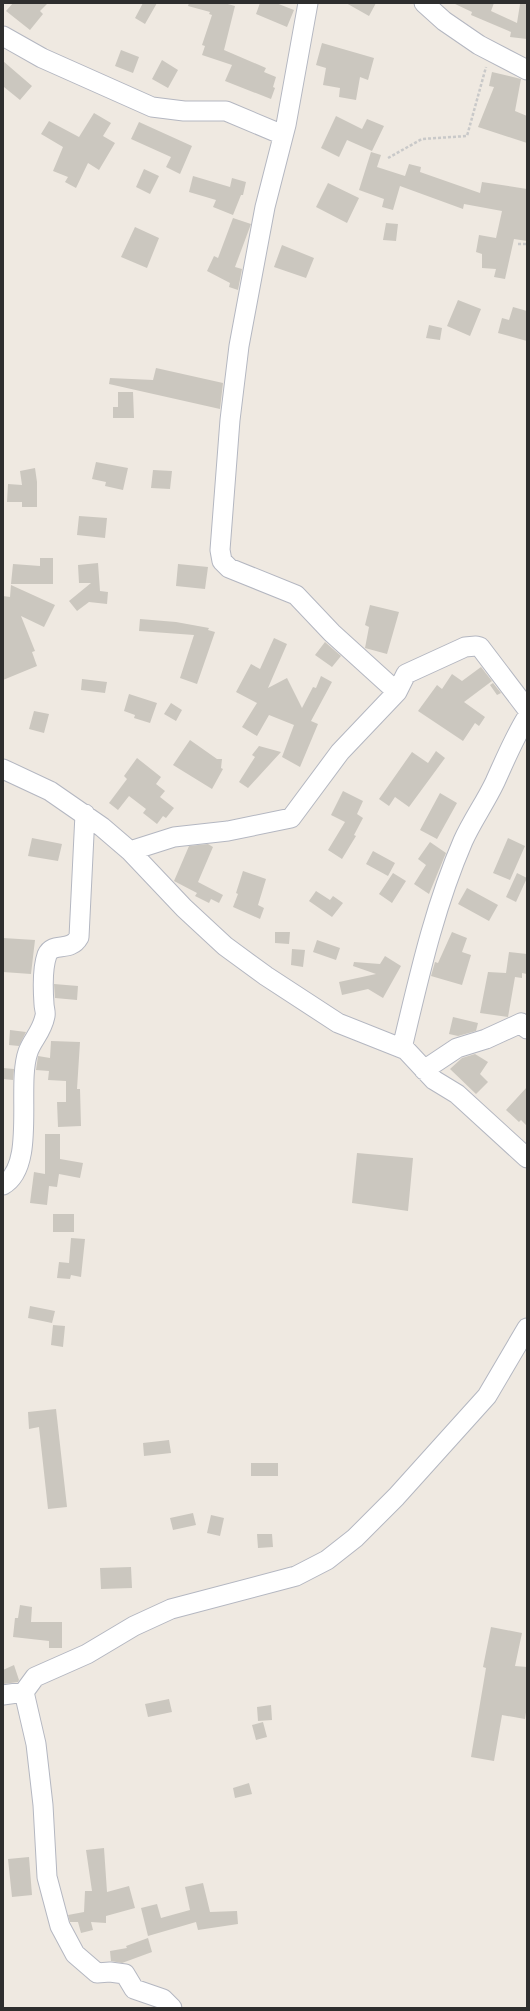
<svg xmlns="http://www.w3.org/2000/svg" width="530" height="2011" font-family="Jost,sans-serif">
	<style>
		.building { fill: #cbc7bf }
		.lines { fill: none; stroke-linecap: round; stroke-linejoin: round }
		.minor-casing { stroke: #b4b7c1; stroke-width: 21 }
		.path { stroke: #c9c9c9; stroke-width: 2.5; stroke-dasharray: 3 2; stroke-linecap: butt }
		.minor { stroke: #fff; stroke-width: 19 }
	</style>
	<rect width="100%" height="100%" fill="#efe9e1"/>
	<path class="building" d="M13,3h35l-8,8 3,3 -13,16 -24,-19z
		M143,3h14l-12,21 -10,-6z
		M189,3h35l11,3 -11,44 42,18 -2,4 12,5 -3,10 2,1 -4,11 -46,-18 7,-16 -30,-10 3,-9 -3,-1 10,-30 -3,-1 1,-2 -22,-6z
		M260,3h16l18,7 -7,17 -31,-13z
		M346,3h30l-7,13z
		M453,3h41l-3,8 26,12 3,-19h7v35l-17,-2 1,-5 -40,-17 1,-3z
		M322,43l52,15 -6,22 -8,-3 -4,23 -17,-3 1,-9 -17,-3 3,-17 -10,-3z
		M121,50l18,7 -6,16 -18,-7z
		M162,60l16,10 -10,18 -16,-9z
		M3,61l29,25 -12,14 -16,-13 -1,2z
		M492,72l29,7 -6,32 12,5v27l-49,-16 16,-40 -5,-1z
		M94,113l17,10 -8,13 12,7 -16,27 -11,-7 -12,25 -11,-6 3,-5 -15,-6 10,-24 -22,-13 8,-13 30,16z
		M336,116l26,13 5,-10 17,7 -12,25 -25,-11 -8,17 -18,-9z
		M139,122l53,24 -12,28 -14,-7 5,-10 -40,-18z
		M371,152l10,3 -4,12 28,9 4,-12 12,3 -1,5 60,21 2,-11 45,7v52l-13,-2 -9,40 -11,-2 2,-8 -14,-1v-14l-6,-2 3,-17 17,3 6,-27 -38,-7 -1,5 -63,-23 -7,24 -11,-3 2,-8 -25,-9z
		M144,169l15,7 -9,18 -14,-7z
		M193,176l37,11 2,-9 14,4 -3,13h-2l-8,20 -20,-8 3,-7 -27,-8z
		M328,183l31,15 -12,25 -31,-16z
		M233,218l18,6 -16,43 7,2 -4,21 -9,-3 1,-4 -23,-12 7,-15 4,2z
		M386,223l12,1 -2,17 -13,-1z
		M135,227l24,11 -12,30 -26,-11z
		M282,245l32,13 -8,20 -32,-11z
		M458,300l23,9 -11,27 -23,-10z
		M513,307l14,4v30l-29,-8 4,-15 7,2z
		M429,325l13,3 -2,12 -14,-2z
		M156,368l67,15 -3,26 -111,-25 1,-6 43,2z
		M118,392h15l1,26h-21v-11h5z
		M96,462l32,6 -5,22 -18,-4 1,-4 -14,-3z
		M35,468l2,14v25h-15v-5h-15l1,-18 14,1 -2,-14z
		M153,470l19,1 -2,18 -19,-1z
		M79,516l28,2 -2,20 -28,-3z
		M40,558h13v26h-42l2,-20 27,2z
		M98,563l2,28 8,1 -1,12 -18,-2 -12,9 -8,-10 22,-18h-12l-1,-18z
		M178,564l30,3 -3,22 -29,-3z
		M11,585l44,20 -11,22 -23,-11 14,35 -3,1 5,14 -34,14v-84l7,1z
		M370,605l29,7 -12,42 -22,-6 4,-21 -4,-2z
		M140,619l36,3 33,6 -1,2 7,2 -18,52 -17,-6 14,-43 -55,-4z
		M274,638l13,6 -19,44 19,-10 15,30 11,-21 3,1 5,-12 11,6 -21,39 7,3 -18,43 -18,-10 12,-32 -25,-10 -12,21 -15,-9 15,-24 -21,-11 15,-28 9,5z
		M325,642l16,14 -9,11 -17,-12z
		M481,667l11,14 -28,21 21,15 -6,9 -4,-3 -12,18 -45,-30 19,-26 5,4 10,-15 10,7z
		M82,679l25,3 -2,11 -24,-3z
		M493,683l8,10 -4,2 -7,-10z
		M129,694l28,9 -7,20 -16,-5 1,-3 -11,-4z
		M171,703l11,7 -6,11 -12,-7z
		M34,711l15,3 -5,19 -15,-4z
		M190,740l27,19h5l-1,9 2,1 -11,20 -39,-24z
		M259,746l22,6 -33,36 -9,-6 16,-25 -3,-2z
		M436,751l9,7 -36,49 -14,-10 -6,9 -10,-7 33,-47 16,11z
		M137,758l24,19 -5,7 9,7 -5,6 14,11 -8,10 -3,-2 -6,8 -14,-11 3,-4 -17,-13 -11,14 -9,-7 18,-24 -3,-3z
		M343,791l20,10 -6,13 6,4 -9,17 2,1 -14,23 -14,-9 17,-28 -14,-7z
		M440,793l17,10 -20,36 -17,-9z
		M32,838l30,6 -4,17 -30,-5z
		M508,838l17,8 -15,34 -17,-7z
		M430,842l16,11 -17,41 -15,-10 12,-19 -8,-6z
		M208,844l5,3 -15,35 25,13 -4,8 -8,-4 -2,4 -14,-7 2,-3 -23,-12 15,-35z
		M373,851l22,12 -7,13 -22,-12z
		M243,871l23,8 -8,26 6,3 -4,11 -27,-12 5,-13 -2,-1z
		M393,873l13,8 -14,22 -13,-9z
		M517,873l10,5 -11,24 -10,-5z
		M467,888l31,17 -9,16 -31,-17z
		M316,891l14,9 3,-4 10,7 -11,14 -23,-16z
		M275,932h15l-1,12 -14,-1z
		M452,932l15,6 -5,14 9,3 -9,30 -31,-9 4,-14 3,1z
		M3,938l32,2 -4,34 -28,-2z
		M317,940l23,8 -4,12 -23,-8z
		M292,949l13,1 -2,17 -12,-2z
		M509,952l18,2v20l-5,-1v5l-7,-1 -7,40 -28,-4 8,-41 18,1z
		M385,956l16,10 -18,32 -15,-9 -26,6 -3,-13 37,-8 -23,-8 1,-4 26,2z
		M54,984l24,2 -1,14 -22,-2z
		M453,1017l25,6 -2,8 -18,5 -9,-2z
		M10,1030l16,2 -7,14 -10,-1z
		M51,1041l29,1 -3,47h3l1,37 -23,1 -1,-25h9v-21l-18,-1 1,-9 -13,-1 2,-14 12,2z
		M475,1054l13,8 -8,12 8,8 -12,12 -26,-25 12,-11z
		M3,1068l11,1 -1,11 -10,-1z
		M527,1087v39l-6,-6 -2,2 -13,-12z
		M45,1134h15v25l23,4 -3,15 -21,-4 -2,13 -8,-1 -2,19 -17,-2 4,-31 11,2z
		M357,1153l56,5 -5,53 -56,-8z
		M53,1214h21v18h-21z
		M71,1238l14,1 -4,38 -10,-2 -1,4 -13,-1 2,-16 10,1z
		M30,1306l25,5 -3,12 -24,-5z
		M53,1325l12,1 -2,21 -12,-2z
		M56,1409l11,98 -19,2 -9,-82 -10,2 -1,-17z
		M169,1440l2,13 -27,3 -1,-13z
		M251,1463h27v13h-27z
		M193,1513l3,12 -23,5 -3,-12z
		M211,1515l13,3 -4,18 -13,-3z
		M257,1534h15l1,13 -15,1z
		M131,1567l1,21 -31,1 -1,-21z
		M20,1605l12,2 -1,15h31v26h-13v-7l-36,-4 2,-19h3z
		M491,1627l31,6 -7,33 12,1v39l-2,13 -23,-4 -8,46 -23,-4 15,-89 -3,-1z
		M14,1665l5,15 -1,2 -15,2v-14z
		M169,1699l3,13 -24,5 -3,-13z
		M271,1705l1,15 -14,1 -1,-14z
		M263,1722l4,15 -11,3 -4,-15z
		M249,1783l3,11 -17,4 -2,-10z
		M104,1848l3,44 22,-6 6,22 -29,8v7l-15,-1 2,8 -12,3 -3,-11h-8l-2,-7 16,-3 1,-21h7l-6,-41z
		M29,1857l3,38 -20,2 -4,-38z
		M203,1883l7,29 27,-1 1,13 -40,6 -2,-8 -48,14 -7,-28 16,-4 4,14 29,-8 -5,-23z
		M148,1938l4,14 -30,11 -11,-2 -1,-10 17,-3 -1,-2z"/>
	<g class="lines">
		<g class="minor-casing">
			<path id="minor" d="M308,3l-22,122 -21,82 -26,139 -9,74 -10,130 2,11 7,7 67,27 36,38 65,59
				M424,3l20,18 35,24 48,25
				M3,36l39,22 110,49 32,4h42l57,24
				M3,769l47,22 52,36 28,24 54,57 41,38 41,30 72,47 68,27 28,30 23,14 70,64
				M130,851l44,-14 54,-6 63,-13 49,-66 57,-60 9,-18 59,-27 11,-1 4,1 47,62
				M402,1048c17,-71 32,-140 61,-207 9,-20 22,-38 32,-59 10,-22 19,-44 32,-65
				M424,1070l33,-22 29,-9 35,-16 6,6
				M3,1185c34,-19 13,-99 25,-133 4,-12 14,-20 17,-36 1,-4 -1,-8 -1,-12 -1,-14 -2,-35 3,-49 6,-14 23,-2 32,-18l6,-123
				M24,1692l12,52 7,61 4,72 13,49 15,28 22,19 13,-1 15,2 9,15 29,10 9,9
				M3,1695l21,-3 11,-15 52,-23 47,-28 37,-17 125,-33 31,-16 28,-22 41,-41 91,-101 40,-68"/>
		</g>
		<path class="path" d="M388,158l34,-19 45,-3 19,-69
			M518,244h9"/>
		<use href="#minor" class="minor"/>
	</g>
	<rect width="530" height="2011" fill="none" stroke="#2e2e2e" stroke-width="8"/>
</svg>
